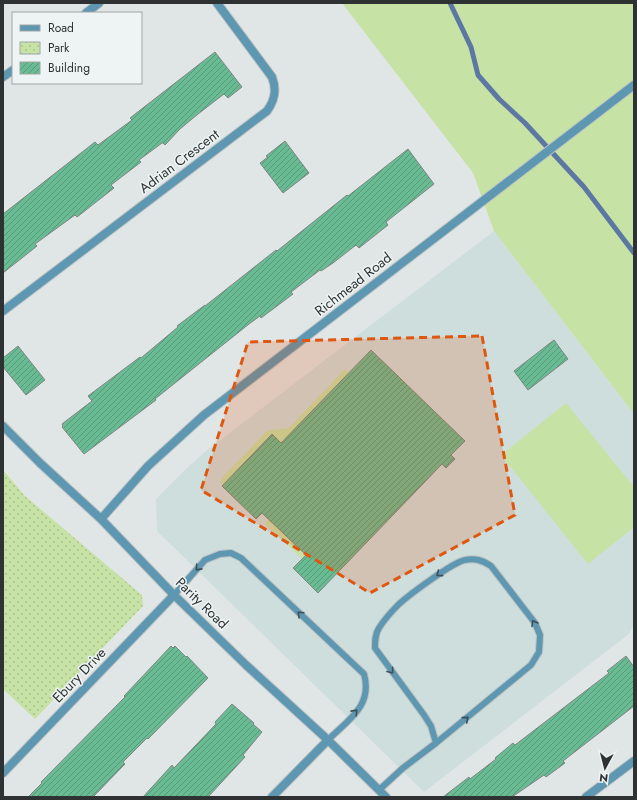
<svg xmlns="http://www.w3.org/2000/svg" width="637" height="800" font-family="Jost,sans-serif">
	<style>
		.built { fill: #cededd }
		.green { fill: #c6e2a5 }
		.park { fill: url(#park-dots) }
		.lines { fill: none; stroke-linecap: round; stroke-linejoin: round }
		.stream { stroke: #5d77a3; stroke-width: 5 }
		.building { fill: url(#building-hatch); stroke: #808582 }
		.lane-casing { stroke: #bdc2c2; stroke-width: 8 }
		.street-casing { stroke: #bdc2c2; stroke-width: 10 }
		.lane { stroke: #5d97b1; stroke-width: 6 }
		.street { stroke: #5d97b1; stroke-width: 8 }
		.oneway { stroke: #3d5058 }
		.marked { fill: #df570e; fill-opacity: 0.2; stroke: #df570e; stroke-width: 3; stroke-dasharray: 8 5; stroke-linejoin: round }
		.labels { text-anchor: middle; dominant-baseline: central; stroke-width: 3; stroke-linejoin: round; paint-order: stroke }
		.street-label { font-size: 14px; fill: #2f3232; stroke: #edf4f3 }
	</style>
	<defs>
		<pattern id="park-dots" width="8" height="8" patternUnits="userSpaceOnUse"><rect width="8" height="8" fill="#c6e2a5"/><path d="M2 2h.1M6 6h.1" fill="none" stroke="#aac28e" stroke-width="1.8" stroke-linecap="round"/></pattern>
		<pattern id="building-hatch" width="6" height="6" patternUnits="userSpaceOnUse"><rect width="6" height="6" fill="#69bb93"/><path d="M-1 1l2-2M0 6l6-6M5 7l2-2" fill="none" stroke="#579979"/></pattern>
	</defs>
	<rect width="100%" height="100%" fill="#e0e6e6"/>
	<path class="built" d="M494,231l140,183v210l-5,10 -205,158 -267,-261 -1,-32 32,-32 18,-16z"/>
	<path class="green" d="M342,3h292v411l-140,-183 -21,-58z
		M345,369l4,4 -68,70 -10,-8 -49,51 -1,-7 46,-48c7,-3 16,0 23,-4z
		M566,403l68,84v40l-46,37 -87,-109z
		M269,519l37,36 -4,4 -37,-36z"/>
	<path class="park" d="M3,470l22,26 117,99 1,11 -108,113 -32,-30z"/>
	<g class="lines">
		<path class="stream" d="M450,3l21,44 7,28 21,24 26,24 59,64 50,66"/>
	</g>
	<path class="building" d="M215,52l27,35 -14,11 -4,-4 -26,20 -18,15 -15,16 -2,-2h-1l-23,17 2,2 -30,23 3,3 -37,29 -2,-2 -40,29 2,2 -34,27v-59l92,-72 3,3 34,-25 -2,-2z
		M285,141l24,32 -26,20 -23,-30 8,-6 -2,-1z
		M408,149l26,35 -48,38 2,3 -29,23 -3,-3 -23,18 -12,8 -1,-1 -29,22 2,2 -32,24 -1,-2 -11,8 -84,67 -10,8 1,1 -72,54 -22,-27 1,-1 -1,-2 30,-23 -4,-5 52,-39 1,1 37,-31 -1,-1 28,-21v1l71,-56 1,1 70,-56 1,1z
		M554,340l14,19 -40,31 -14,-19z
		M18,346l27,34 -19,15 -23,-28v-9z
		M371,350l94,91 -14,14 4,4 -9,9 -4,-4 -124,129 -25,-25 13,-13 -44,-42 -6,6 -34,-33 50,-52 9,9z
		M171,646l2,2 2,-2 11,11 1,-1 21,22 -60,61 -1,-1 -24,24 2,2 -32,33h-65l14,-14 -1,-1 84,-85 -1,-1z
		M626,656l8,11v39l-71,55 2,2 -19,14 -2,-2 -32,22h-69l26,-20 1,2 26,-20 -1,-1 18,-15 2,2 94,-72 -2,-2z
		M232,704l22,19 -1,1 9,8 -19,23 2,2 -37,40h-65l29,-32 2,3 42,-44 -1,-2z"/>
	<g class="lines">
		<g class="lane-casing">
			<path id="lane" d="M174,595l31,-35 15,-6 11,-1 10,5 123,116c9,32 -16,46 -36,66
				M379,790l24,-22 33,-25 95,-78 8,-13 1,-17 -5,-12 -44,-57c-9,-6 -16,-8 -26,-6 -12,2 -56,35 -66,44 -7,7 -15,16 -20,24 -4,6 -4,13 -4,20l49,67 7,11 5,17"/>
		</g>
		<g class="street-casing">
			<path id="street" d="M86,13l13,-10
				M3,77l10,-7
				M3,311l264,-200c8,-11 10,-21 5,-34l-55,-74
				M3,426l37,37 61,56 73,76 72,70 82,75 58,57
				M101,519l47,-53 56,-51 430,-330
				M3,773l171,-178
				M272,797l56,-57
				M586,797l48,-36"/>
		</g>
		<use href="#lane" class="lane"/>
		<use href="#street" class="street"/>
	</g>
	<defs><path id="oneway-chevron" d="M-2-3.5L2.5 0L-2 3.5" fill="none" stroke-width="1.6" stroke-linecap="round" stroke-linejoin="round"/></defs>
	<g class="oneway">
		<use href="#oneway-chevron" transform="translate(198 568) rotate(132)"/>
		<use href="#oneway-chevron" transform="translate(439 574) rotate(143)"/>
		<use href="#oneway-chevron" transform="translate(300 614) rotate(-137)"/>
		<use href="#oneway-chevron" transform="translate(534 623) rotate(-120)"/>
		<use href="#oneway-chevron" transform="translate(391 671) rotate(53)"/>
		<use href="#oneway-chevron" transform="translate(355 712) rotate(-48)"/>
		<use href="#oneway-chevron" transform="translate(466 719) rotate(-40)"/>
	</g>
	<path class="marked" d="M482,336l33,179 -145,78 -169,-103 47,-148z"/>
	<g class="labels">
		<g class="street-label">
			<text transform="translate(179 161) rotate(-37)">Adrian Crescent</text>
			<text transform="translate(353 284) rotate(-38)">Richmead Road</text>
			<text transform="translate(202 603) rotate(44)">Parity Road</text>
			<text transform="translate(79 675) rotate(-46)">Ebury Drive</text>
		</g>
	</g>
	<rect width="637" height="800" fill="none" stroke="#2f3232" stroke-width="8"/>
	<rect x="12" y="12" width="130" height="72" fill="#edf4f3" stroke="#a1a6a6"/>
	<rect x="20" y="25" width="20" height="6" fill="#5d97b1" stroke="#a1a6a6"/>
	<text x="48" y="32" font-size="12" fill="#2f3232">Road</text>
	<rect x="20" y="42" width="20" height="12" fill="url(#park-dots)" stroke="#a1a6a6"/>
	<text x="48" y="52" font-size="12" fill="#2f3232">Park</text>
	<rect x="20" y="62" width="20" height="12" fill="url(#building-hatch)" stroke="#a1a6a6"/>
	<text x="48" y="72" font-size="12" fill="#2f3232">Building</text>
	<g transform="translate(605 768) rotate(187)" stroke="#edf4f3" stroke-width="3" paint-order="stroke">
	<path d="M0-3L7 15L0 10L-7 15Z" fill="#2f3232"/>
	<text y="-6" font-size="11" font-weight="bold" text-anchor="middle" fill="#2f3232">N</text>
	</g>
</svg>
